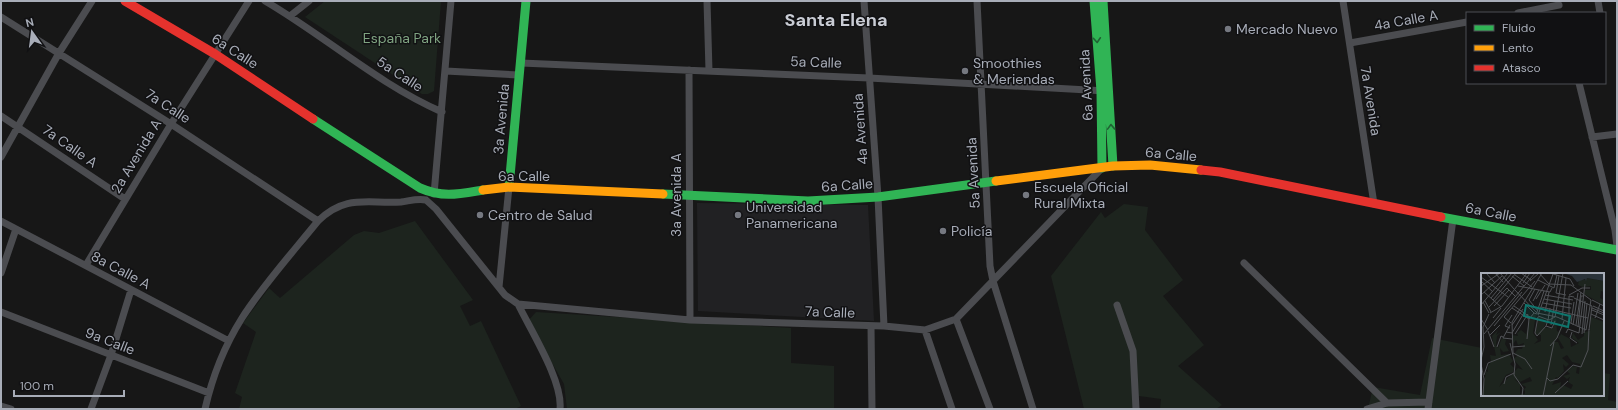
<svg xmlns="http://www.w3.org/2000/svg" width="1618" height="410" font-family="'DM Sans',sans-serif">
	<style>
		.built { fill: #212123 }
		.green { fill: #1d241e }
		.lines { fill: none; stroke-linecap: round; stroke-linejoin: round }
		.street { stroke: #4b4c50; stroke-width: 7 }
		.fast { stroke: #30b455; stroke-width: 9 }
		.slow { stroke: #ff9f0a; stroke-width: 9 }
		.jam { stroke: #e5322d; stroke-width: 9 }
		.oneway { stroke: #206234 }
		.poi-dot { fill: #757880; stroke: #111113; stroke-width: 1.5 }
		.labels { text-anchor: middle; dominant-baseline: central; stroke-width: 3; stroke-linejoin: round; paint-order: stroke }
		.street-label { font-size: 14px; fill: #a8adb8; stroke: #111113 }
		.poi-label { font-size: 14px; fill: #a8adb8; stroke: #111113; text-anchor: start }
		.park-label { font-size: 14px; fill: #7fa381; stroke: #111113 }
		.district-label { font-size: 18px; font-weight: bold; fill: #c9ccd4; stroke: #111113 }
		.inset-road { fill: none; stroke: #515357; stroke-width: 1 }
		.view { fill: #0f766e; fill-opacity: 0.15; stroke: #0f766e; stroke-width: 2 }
		.inset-edge { fill: none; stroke: #a8adb8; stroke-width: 2 }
	</style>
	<rect width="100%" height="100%" fill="#171717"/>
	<path class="built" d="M697,203l171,2 6,116 -176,-10z"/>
	<path class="green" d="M325,1h116l-7,90 -6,3h-6l-117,-77z
		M1124,204l24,3 -3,23 38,50 -20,16 41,49 -26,21 44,39 -6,4h-56l1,-10 -22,-3 -3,13h-52l-33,-133 50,-64 4,6z
		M415,221l58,79 -13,6 10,20 11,-5 40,85 -6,3h-276l3,-12 -7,-4 21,-61 -13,-9 26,-35 11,10 74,-63 10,-4 15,2z
		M536,312l255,16v35l43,3v43h-267l-3,-25 -36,-63z
		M1432,338l50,10v47h121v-22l7,1 -2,26 9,2v7h-249l5,-22 47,8z"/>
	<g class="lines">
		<path class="street" d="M265,1c60,35 113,83 177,111
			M707,1l2,70
			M864,1l14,196 6,129
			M977,1l13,265 3,15 40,128
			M1343,1l31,203
			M1598,1l2,12
			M1518,13l41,-8
			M290,16l19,-15
			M1,17l170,107 147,97
			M1350,43l117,-21
			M521,63l348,15 237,13
			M689,70l1,250
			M446,71l73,4
			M1579,83l36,147 2,16
			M1,116l124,83
			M1592,137l25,-3
			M1,157l58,-104 33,-52
			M434,194l17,-193
			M1,221l228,120
			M1244,263l143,140
			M86,265l85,-141 78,-123
			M1,273l15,-44
			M499,287l10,-100
			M518,304c13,27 45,77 42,105
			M1117,305l16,46 3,58
			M1,312l208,81
			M956,319l34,90
			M871,326l1,83
			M925,330l27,79
			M1,406l10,3
			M91,409l20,-54 20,-65
			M205,409c7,-31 20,-64 37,-91 22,-34 50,-65 76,-97 28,-27 49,-17 83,-19 8,-1 17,-4 25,-2l10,9 69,86 13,9 172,16 194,6 41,4 31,-11 146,-151
			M1367,409l20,-6 42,-1
			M1428,409l25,-190"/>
		<path class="fast" d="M1094,1l7,90 1,77
			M1103,1l10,165
			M313,119l107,69c23,10 39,6 63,2
			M509,187l17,-186
			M663,194l145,7 70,-4 118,-16
			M1441,217l176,33"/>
		<path class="slow" d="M996,181l117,-15 37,-1 51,5
			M483,190l26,-3 154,7"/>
		<path class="jam" d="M125,1l90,53 98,65
			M1201,170l19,2 221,45"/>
	</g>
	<defs><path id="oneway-chevron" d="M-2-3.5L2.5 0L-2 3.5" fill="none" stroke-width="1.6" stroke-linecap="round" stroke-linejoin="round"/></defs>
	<g class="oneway">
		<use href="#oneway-chevron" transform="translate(1097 40) rotate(86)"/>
		<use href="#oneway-chevron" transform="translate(1111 127) rotate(-92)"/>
	</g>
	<g class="poi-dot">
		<circle cx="1228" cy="29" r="4"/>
		<circle cx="965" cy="71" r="4"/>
		<circle cx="1026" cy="195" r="4"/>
		<circle cx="480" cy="215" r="4"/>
		<circle cx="738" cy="215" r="4"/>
		<circle cx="943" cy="231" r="4"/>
	</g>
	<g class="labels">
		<g class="street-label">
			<text transform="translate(1406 20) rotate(-10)">4a Calle A</text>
			<text transform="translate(235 51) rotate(33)">6a Calle</text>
			<text transform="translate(816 62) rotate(2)">5a Calle</text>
			<text transform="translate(400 74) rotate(33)">5a Calle</text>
			<text transform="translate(1086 85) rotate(-93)">6a Avenida</text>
			<text transform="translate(1371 101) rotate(81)">7a Avenida</text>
			<text transform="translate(168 106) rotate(33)">7a Calle</text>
			<text transform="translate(501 119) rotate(-85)">3a Avenida</text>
			<text transform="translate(860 129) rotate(-94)">4a Avenida</text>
			<text transform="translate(70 146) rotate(35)">7a Calle A</text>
			<text transform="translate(1171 154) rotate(5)">6a Calle</text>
			<text transform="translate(136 156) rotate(-59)">2a Avenida A</text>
			<text transform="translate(973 173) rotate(-93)">5a Avenida</text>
			<text x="524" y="176">6a Calle</text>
			<text transform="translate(847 185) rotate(-4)">6a Calle</text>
			<text transform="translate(676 195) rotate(-90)">3a Avenida A</text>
			<text transform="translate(1491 212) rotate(11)">6a Calle</text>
			<text transform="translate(121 270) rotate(28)">8a Calle A</text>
			<text transform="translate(830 312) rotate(2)">7a Calle</text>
			<text transform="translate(110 341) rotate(21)">9a Calle</text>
		</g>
		<g class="poi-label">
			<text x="1236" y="29">Mercado Nuevo</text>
			<text x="973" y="63">Smoothies<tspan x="973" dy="16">&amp; Meriendas</tspan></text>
			<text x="1034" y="187">Escuela Oficial<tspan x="1034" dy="16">Rural Mixta</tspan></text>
			<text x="746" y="207">Universidad<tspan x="746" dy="16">Panamericana</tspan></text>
			<text x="488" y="215">Centro de Salud</text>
			<text x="951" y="231">Policía</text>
		</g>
		<g class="park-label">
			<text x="402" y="38">España Park</text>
		</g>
		<g class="district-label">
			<text x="836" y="20">Santa Elena</text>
		</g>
	</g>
	<g transform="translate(1481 273)">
		<rect width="123" height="123" fill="#171717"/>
		<path d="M106,5l17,3v11l-3,-1 -1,7 4,2v5l-20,-11 1,-4h6v-4l-8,1 -5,-2 1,-5h7zM55,41l-3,19 5,7 -4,4 7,-3v-6l-6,-1 4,-17 8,4 -6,13 3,-6 10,-1 -1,-7 3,-2 1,13 2,1 4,-8 5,3 -1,2 -4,-2 -8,15h3l3,7 3,-1 -6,-10 3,-4 9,5 1,8 8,-4 -7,-5 1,-5 5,7 6,-4v-4l6,-1 1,-14 13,5v74h-122l4,-25 2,1v-6l3,-4 -1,-7 6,1 -4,-20 6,-6 -2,5 5,-3 -4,4 -1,9 2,3 4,-10 4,2 -1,4 4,7 -6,1 -3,-4 1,7 8,-1 4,7 -3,3 4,4 -1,4 -7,3 -7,12 19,-19 5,2 -10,-11 4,-3 -2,-3 3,-4h4l2,-6 -6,2 -2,-5 -3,4 -1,-9 6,1 -1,-3 4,-3 5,4 5,-19zM86,82l5,7 8,2 -1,10 -3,-1 1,-6 -5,-1 -5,5 3,3 -7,2 4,3 3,-2 -2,5 5,3 -2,4 -8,-4 -3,5 1,-8 -9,3 4,-8 2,1 6,-7 -1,-7 3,3 3,-3 -7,-6zM49,104l2,4 -11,3 5,3 -3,4 2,-1v4h-5v-10l-6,-5 6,3z" fill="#1d241e" fill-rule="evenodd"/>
		<path d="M82,0h41v8l-17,-3 -1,3 -1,-2 -8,3 -5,-6z" fill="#2a3239"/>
		<path class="inset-road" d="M5,0l9,10M14,0l8,9M40,0l10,7M58,0l10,11 22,1 20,15M69,0l20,6 4,7M34,2l17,12M31,3l12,10M78,3l-3,17 10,2M0,4l27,20M57,7l16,8 3,-13M0,8l12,11M49,8l9,-8M42,10l7,-10M0,13l19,-13 14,16M37,13l32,6 2,-4M26,15l9,9M33,16l23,24 20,4 29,13 5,-30M54,16l-6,11 9,11M3,19l17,15M0,22l21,-19M64,22l28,5M88,22l13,-7h8M10,25l21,-25M93,25l18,8 -3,24M55,26l9,-14M63,26l28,5M12,27l23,-27M111,27l12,6M4,28l6,11M52,28l6,-11M2,29l6,11M43,30l10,10M62,30l28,5M0,32l27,-32M13,33l15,-16M33,33l16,11M112,33l11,5M8,34l18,-19M60,34l47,11M31,35l17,11M111,35l12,5M111,37l12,5M56,39l7,-21M64,39l4,-20M9,40l12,-7 25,-33M110,41l13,6M57,42l15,-41M57,43l11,4 6,-3 8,-44M57,44l-3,16 2,3 9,-10 2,-6M12,45l8,-10M114,45l5,-14M0,46l7,11M81,46l4,-41M67,47l2,-12M88,49v-26l5,1M30,50l-7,-6 31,-36M90,50l3,-21M29,52l-7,13 9,1M31,52l11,-16M70,52l4,-24M92,52l5,-32M95,52l5,-33M13,53l28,-34M65,53l6,2 3,-7M97,54l3,-31h3M29,55l-5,-2 7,-11M7,58l6,16M25,59l6,1 13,-22M91,59l-2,6 7,5M85,60l2,-4 11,4 6,-49M103,60l3,-30M3,61l51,-61M34,61l13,-20M101,61l3,-33M9,62l10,-10M46,66l2,-20 5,-6 3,1M29,70l5,21 -1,11 9,13 -1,8M69,73l7,-8 7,-17M16,74l4,-11 2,1M31,74l13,-1M32,80l-1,-31 30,-49M32,80l12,6 7,10M0,87l3,-13 -1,-20 6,-13M0,91l3,15 -1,17M3,102l4,-12 23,-9M66,105l3,3 8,-2 15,-14 8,2 7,-17 1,-21M23,111l2,-7 8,-4M74,120l13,-12M62,123l11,-54"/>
		<path class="view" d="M45,32l44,11 -2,11 -44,-11z"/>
		<rect width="123" height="123" class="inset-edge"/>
	</g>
	<rect width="1618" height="410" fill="none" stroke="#a8adb8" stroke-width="4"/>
	<rect x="1466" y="12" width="140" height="72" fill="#111113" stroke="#4d4f55"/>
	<rect x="1474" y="25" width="20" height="6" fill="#30b455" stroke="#4d4f55"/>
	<text x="1502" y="32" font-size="12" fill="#a8adb8">Fluido</text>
	<rect x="1474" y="45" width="20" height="6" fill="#ff9f0a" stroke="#4d4f55"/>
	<text x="1502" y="52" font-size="12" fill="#a8adb8">Lento</text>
	<rect x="1474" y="65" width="20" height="6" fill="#e5322d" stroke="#4d4f55"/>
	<text x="1502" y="72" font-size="12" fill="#a8adb8">Atasco</text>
	<g transform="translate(32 32) rotate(346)" stroke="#111113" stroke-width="3" paint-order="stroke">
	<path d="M0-3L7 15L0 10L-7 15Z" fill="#a8adb8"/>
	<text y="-6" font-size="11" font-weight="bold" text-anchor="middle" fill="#a8adb8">N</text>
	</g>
	<path d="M14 390v6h110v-6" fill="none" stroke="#a8adb8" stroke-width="2"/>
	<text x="20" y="390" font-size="12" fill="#a8adb8" stroke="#111113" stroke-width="3" paint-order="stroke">100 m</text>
</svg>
